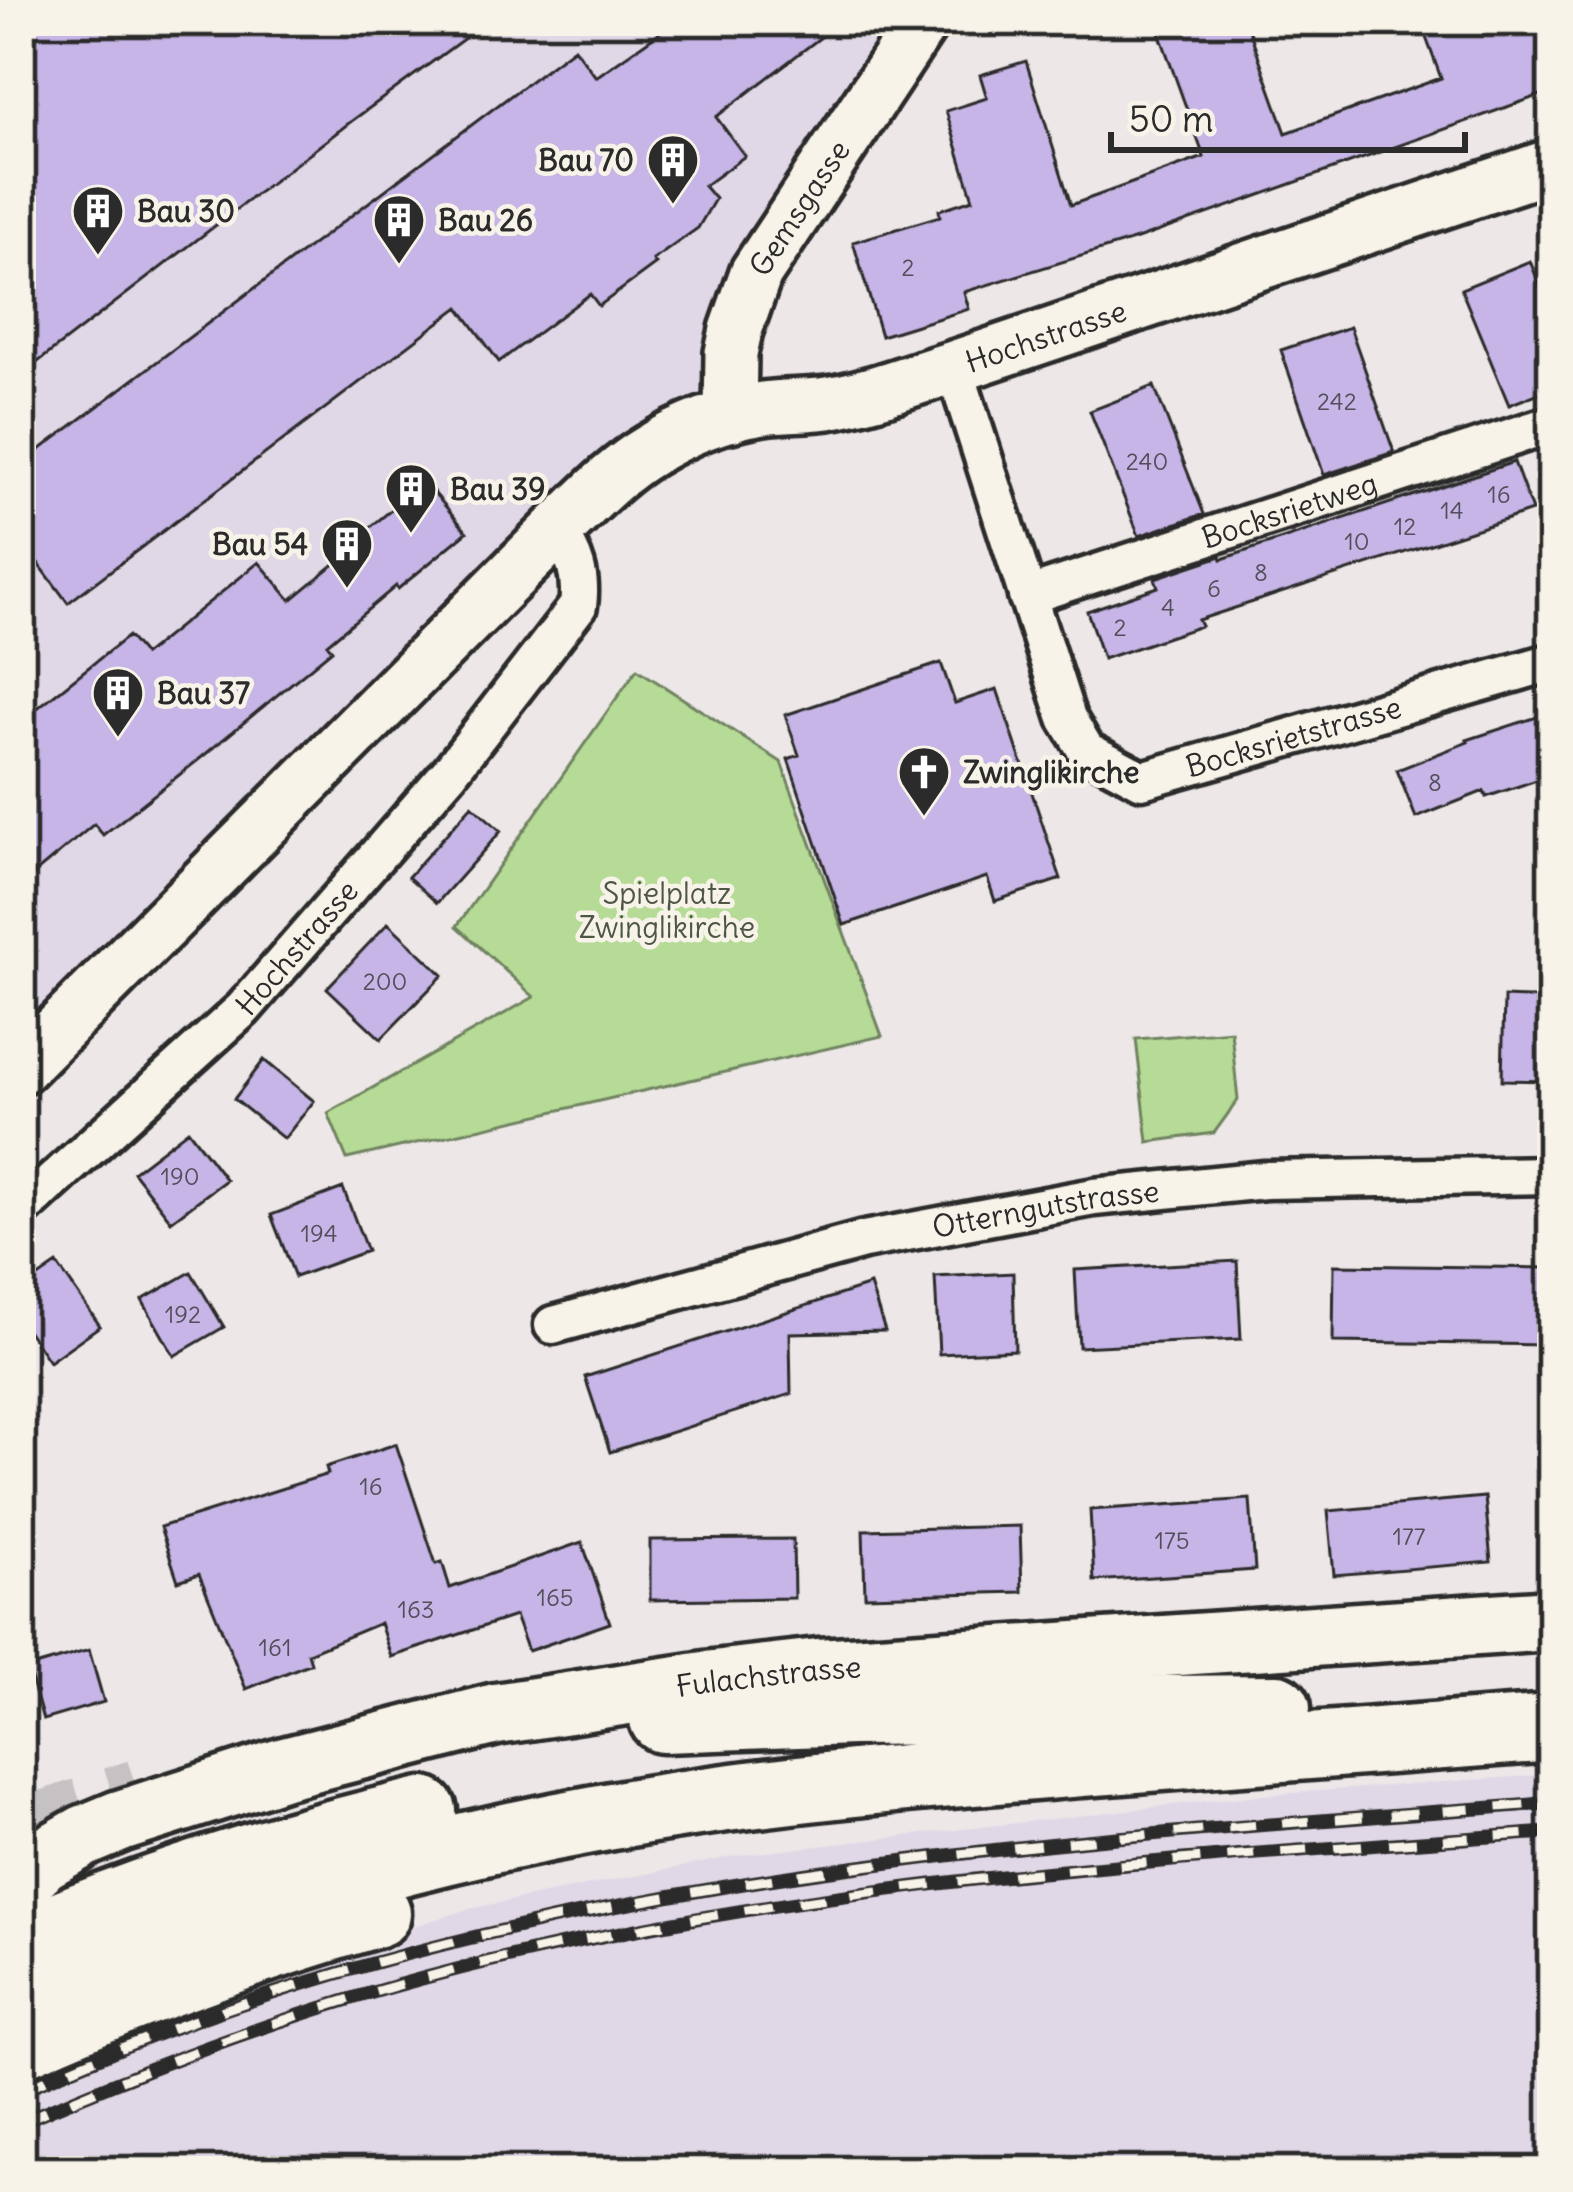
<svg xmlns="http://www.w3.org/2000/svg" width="1573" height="2192" font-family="Delius,sans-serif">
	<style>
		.built { fill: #e1d8e7 }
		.green { fill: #b5db96; stroke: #708360; stroke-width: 3 }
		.building { fill: #c6b5e6; stroke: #2b2b2b; stroke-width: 3 }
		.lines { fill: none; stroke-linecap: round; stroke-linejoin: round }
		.highway-tunnel { stroke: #c6c1c2; stroke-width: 66; stroke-dasharray: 66 33; stroke-linecap: butt }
		.street-casing { stroke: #2b2b2b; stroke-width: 45 }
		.secondary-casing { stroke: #2b2b2b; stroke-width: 60 }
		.primary-casing { stroke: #2b2b2b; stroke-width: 69 }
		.highway-casing { stroke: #2b2b2b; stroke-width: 75 }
		.street { stroke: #f7f3e8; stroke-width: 36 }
		.secondary { stroke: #f7f3e8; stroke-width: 51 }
		.primary { stroke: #f7f3e8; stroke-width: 60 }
		.highway { stroke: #f7f3e8; stroke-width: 66 }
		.rail-casing { stroke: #2b2b2b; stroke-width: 14 }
		.rail { stroke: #f7f3e8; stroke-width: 9; stroke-dasharray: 27; stroke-linecap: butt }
		.labels { text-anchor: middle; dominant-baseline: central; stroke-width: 9; stroke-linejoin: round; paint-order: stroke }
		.number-label { font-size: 24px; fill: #524e5a }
		.poi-label { font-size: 30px; font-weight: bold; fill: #2b2b2b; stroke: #f7f3e8; text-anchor: start }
		.street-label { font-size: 30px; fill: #2b2b2b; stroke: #f7f3e8 }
		.park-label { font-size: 30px; fill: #4e5746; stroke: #f7f3e8 }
	</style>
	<rect width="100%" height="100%" fill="#ede7e8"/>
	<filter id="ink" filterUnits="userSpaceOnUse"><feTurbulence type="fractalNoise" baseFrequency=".00833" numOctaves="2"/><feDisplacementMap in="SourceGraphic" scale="24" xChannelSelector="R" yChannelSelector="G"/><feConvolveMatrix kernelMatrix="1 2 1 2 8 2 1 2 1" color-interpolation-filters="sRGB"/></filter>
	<g filter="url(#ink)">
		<path class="built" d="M21,21h902l-221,404 -681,642z
			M1552,1774v397h-1531v-108l70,-34 377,-120 273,-54 508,-59z"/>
		<path class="green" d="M637,669l144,93 101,274 -535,123 -19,-46 206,-116 -77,-71z
			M1231,1031l7,69 -24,33 -66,9 -12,-103z"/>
		<path class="building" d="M21,21h467l-139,102 -328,252z
			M676,21h166l-126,96 29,39 -41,30 11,13 -17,29 -45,32 3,4 -57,42 -9,-12 -91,68 -40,-55 -391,296 -47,-63v-76l553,-416 22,29z
			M1155,21h91l40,112 155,-55 -21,-57h132v70l-415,148 -173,53 5,17 -88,27 -28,-94 87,-26 -1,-6 34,-11 -27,-88 41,-13 -7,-23 46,-14 45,144 133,-48z
			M1530,261l22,54v73l-43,17 -48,-116z
			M1350,327l44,125 -70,23 -43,-125z
			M1154,386l50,128 -65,22 -49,-125z
			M1514,462l18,49 -334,109 3,6 -98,33 -16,-48 71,-24 -3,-9 66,-22 1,3z
			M425,482l42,50 -69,57 -2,-3 -69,58 5,6 -130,107 -99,78 -9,-11 -73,61v-164l107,-85 16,19 115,-93 32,38 69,-57 -4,-4z
			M941,663l14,40 42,-14 64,190 -66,22 -8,-24 -143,48 -56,-166 11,-4 -14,-40z
			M1552,712v63l-66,22 -2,-6 -68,27 -19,-48 71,-28 -1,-2z
			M472,805l29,26 -64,72 -29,-26z
			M388,923l55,52 -62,64 -54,-51z
			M1504,997l48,2v82l-50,-1z
			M264,1060l50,41 -30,38 -50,-40z
			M188,1130l38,50 -55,41 -38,-49z
			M343,1188l24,63 -72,26 -24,-62z
			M1237,1261l4,78 -162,8 -4,-77z
			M57,1264l43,62 -51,36 -28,-41v-32z
			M1334,1265l218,3v77l-219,-3z
			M191,1272l33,55 -50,29 -32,-56z
			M1013,1273l2,77 -76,4 -4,-77z
			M870,1285l15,46 -95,2 1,61 -181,58 -25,-75z
			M396,1444l40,120 6,-2 8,26 132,-46 28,81 -82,28 -13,-35 -124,41 -11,-34 -72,30 3,10 -65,26 -47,-115 -21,7 -18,-54 168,-53 -2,-7z
			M1485,1497l6,65 -157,13 -6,-64z
			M1250,1499l5,71 -161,11 -4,-71z
			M1020,1526l2,66 -157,4 -2,-66z
			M793,1539l1,59 -144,2v-60z
			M89,1650l15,52 -61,18 -15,-52z"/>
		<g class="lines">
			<path class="highway-tunnel" d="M21,1832l117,-40"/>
			<g class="street-casing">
				<g id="street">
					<path id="s1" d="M954,367l113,351 19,32 56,30 410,-118"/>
					<path id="s2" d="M1027,596l525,-172"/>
					<path id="s3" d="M21,1210l222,-201 206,-236 129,-167c4,-30 -3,-51 -21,-76"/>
					<path id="s4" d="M553,1325l311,-85 230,-43 171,-17 287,-5"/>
				</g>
			</g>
			<g class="secondary-casing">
				<g id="secondary">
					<path id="s5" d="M730,416l1,-63 5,-23 20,-57 167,-252"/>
					<path id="s6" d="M21,1067l536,-537c30,-28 57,-58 92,-79 34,-21 75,-37 114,-43 21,-3 44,-2 65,-5 43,-7 85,-24 126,-36l598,-202"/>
				</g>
			</g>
			<g class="primary-casing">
				<g id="primary">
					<path id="s7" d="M21,1880l21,-20 42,-24 36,-15 165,-53 211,-54 209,-32 114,-13 733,-49"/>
				</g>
			</g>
			<g class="highway-casing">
				<path id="highway" d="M663,1719l189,-7 425,-4
					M21,1941c129,-56 265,-98 402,-130
					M21,1990c190,-79 388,-138 591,-174 155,-28 312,-40 469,-53 157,-12 314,-24 471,-35
					M21,2044c115,-52 235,-95 356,-131"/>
			</g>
			<use href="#street" class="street"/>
			<use href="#secondary" class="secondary"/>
			<use href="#primary" class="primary"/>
			<use href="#highway" class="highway"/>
			<g class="rail-casing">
				<path id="rail" d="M21,2091c480,-220 1012,-249 1531,-288
					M21,2122c122,-53 246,-100 374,-136 376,-106 770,-125 1157,-154"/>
			</g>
			<use href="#rail" class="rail"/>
		</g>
	</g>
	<defs>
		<g id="building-pin" transform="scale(2.7)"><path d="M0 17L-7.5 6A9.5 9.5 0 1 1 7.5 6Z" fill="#2b2b2b" stroke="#f7f3e8"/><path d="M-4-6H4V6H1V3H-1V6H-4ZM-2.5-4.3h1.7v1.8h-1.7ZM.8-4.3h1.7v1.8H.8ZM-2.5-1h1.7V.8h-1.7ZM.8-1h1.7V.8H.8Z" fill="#fff"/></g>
		<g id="church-pin" transform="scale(2.7)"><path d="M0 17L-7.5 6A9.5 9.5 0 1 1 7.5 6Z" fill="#2b2b2b" stroke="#f7f3e8"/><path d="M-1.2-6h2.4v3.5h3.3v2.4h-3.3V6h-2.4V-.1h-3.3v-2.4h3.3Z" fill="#fff"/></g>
	</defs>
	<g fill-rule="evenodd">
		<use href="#building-pin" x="673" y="160"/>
		<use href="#building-pin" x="98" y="211"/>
		<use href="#building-pin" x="399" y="220"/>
		<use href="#building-pin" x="411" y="489"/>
		<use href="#building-pin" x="347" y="544"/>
		<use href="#building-pin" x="118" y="693"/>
		<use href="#church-pin" x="924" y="772"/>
	</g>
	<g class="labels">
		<g class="number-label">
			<text x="908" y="267">2</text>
			<text x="1337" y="401">242</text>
			<text x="1147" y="461">240</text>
			<text x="1499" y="494">16</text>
			<text x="1452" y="510">14</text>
			<text x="1405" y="526">12</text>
			<text x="1357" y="541">10</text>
			<text x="1261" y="572">8</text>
			<text x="1214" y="588">6</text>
			<text x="1168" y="607">4</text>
			<text x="1120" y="627">2</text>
			<text x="1435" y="782">8</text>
			<text x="385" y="981">200</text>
			<text x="180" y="1176">190</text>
			<text x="319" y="1233">194</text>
			<text x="183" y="1314">192</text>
			<text x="371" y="1486">16</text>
			<text x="1409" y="1536">177</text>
			<text x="1172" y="1540">175</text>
			<text x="555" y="1597">165</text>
			<text x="416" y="1609">163</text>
			<text x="275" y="1647">161</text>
		</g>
		<g class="poi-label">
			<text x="634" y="160" text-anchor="end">Bau 70</text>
			<text x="137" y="211">Bau 30</text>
			<text x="438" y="220">Bau 26</text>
			<text x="450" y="489">Bau 39</text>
			<text x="308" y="544" text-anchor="end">Bau 54</text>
			<text x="157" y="693">Bau 37</text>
			<text x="963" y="772">Zwinglikirche</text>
		</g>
		<g class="street-label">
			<text stroke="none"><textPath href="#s5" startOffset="225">Gemsgasse</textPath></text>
			<text stroke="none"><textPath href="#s6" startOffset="1296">Hochstrasse</textPath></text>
			<text stroke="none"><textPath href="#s2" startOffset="276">Bocksrietweg</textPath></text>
			<text stroke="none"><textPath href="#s1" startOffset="627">Bocksrietstrasse</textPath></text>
			<text stroke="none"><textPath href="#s3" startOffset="381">Hochstrasse</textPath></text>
			<text stroke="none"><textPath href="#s4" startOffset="507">Otterngutstrasse</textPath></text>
			<text stroke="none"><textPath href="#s7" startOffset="783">Fulachstrasse</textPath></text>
		</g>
		<g class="park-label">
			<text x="667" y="893">Spielplatz<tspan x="667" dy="34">Zwinglikirche</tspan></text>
		</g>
	</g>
	<rect width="1573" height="2192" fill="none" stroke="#f7f3e8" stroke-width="72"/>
	<rect x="36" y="36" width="1501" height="2120" fill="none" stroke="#2b2b2b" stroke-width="4.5" filter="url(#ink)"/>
	<path d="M1111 132v18h354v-18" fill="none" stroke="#2b2b2b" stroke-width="6"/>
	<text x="1129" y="132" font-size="36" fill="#2b2b2b" stroke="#f7f3e8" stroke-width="9" paint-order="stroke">50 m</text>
</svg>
